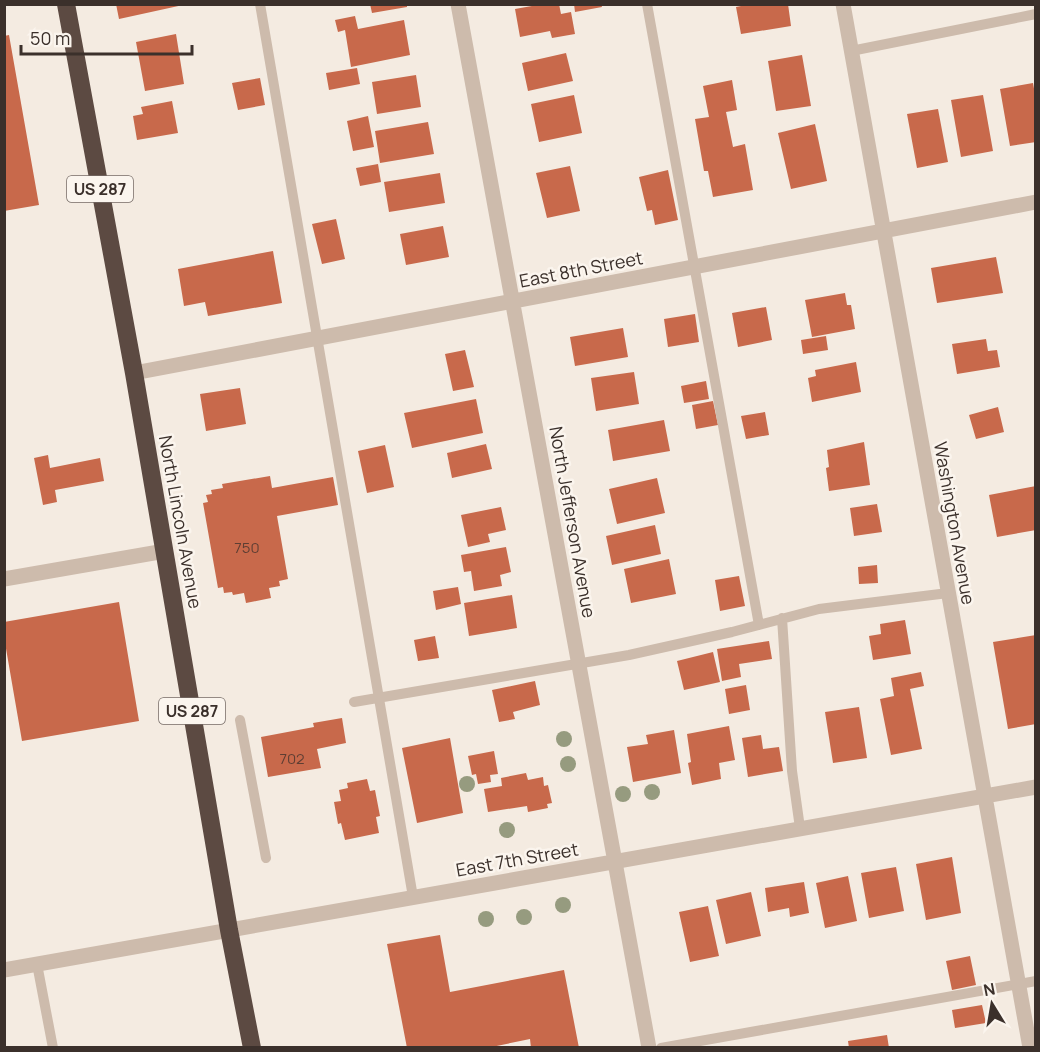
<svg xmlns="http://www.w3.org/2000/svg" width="1040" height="1052" font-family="Manrope,sans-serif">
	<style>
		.building { fill: #c8694b }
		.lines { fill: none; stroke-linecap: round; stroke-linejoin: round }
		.lane { stroke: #cdbbac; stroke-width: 10 }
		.street { stroke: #cdbbac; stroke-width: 15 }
		.highway { stroke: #5c4a42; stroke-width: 18 }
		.tree { fill: #969b7f }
		.labels { text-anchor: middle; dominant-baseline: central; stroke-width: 5; stroke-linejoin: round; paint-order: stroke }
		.number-label { font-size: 15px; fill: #5e3e33 }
		.shield { fill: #fbf5ee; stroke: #756b66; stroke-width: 1.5 }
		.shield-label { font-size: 16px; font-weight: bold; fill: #3b302b }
		.street-label { font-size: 18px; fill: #3b302b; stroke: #fbf5ee }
	</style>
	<rect width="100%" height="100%" fill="#f4ebe1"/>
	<path class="building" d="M116,4h67v1l-64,14z
		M370,4h37v3l-35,6z
		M543,4h16l2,10 10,-2 4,22 -23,4 -2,-7 -30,6 -5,-28z
		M574,4h27l1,3 -27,5z
		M751,4h37l3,22 -50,8 -5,-27z
		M355,16l3,13 46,-9 6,35 -59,12 -6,-37 -7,2 -3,-12z
		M176,34l8,50 -39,7 -9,-49z
		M9,35l30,170 -35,6v-175z
		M566,53l7,28 -45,10 -6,-28z
		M802,55l9,51 -35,5 -8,-50z
		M357,68l3,16 -31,6 -3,-17z
		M416,75l5,32 -44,7 -5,-32z
		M260,78l5,27 -27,5 -6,-27z
		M732,80l5,30 -11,2 7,35 12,-3 8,46 -40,7 -5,-26h-4l-9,-52 14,-2 -6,-31z
		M1033,83l3,17v42l-26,4 -10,-57z
		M574,95l8,38 -43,9 -8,-38z
		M983,95l10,56 -32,6 -10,-57z
		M172,101l6,32 -41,7 -4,-24 10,-2 -2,-7z
		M938,109l10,53 -31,6 -10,-54z
		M368,116l6,31 -21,4 -6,-30z
		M428,122l6,32 -54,9 -5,-32z
		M815,124l12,57 -36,8 -13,-56z
		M378,164l3,18 -21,4 -4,-18z
		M570,166l10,45 -33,7 -11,-45z
		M668,170l10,50 -23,5 -3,-15 -5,1 -8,-34z
		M440,173l5,30 -56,9 -5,-30z
		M336,219l9,40 -23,5 -10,-40z
		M443,226l6,31 -43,8 -6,-31z
		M273,251l9,52 -74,13 -3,-14 -21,4 -6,-37z
		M996,257l7,36 -66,10 -6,-35z
		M845,293l2,12h4l4,24 -43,8 -7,-37z
		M766,307l6,33 -34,7 -6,-34z
		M695,314l4,28 -31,5 -4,-28z
		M623,328l5,29 -53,9 -5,-29z
		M826,336l2,14 -25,4 -2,-14z
		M986,339l2,12 9,-1 3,17 -43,7 -5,-30z
		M465,350l9,37 -21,4 -8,-37z
		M856,362l5,30 -49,10 -4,-24 8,-2 -1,-6z
		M634,372l5,32 -43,7 -5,-33z
		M706,381l3,18 -25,4 -3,-17z
		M240,388l6,36 -40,7 -6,-37z
		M476,399l7,34 -71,15 -8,-35z
		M713,401l5,24 -22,4 -4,-24z
		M998,407l6,25 -28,7 -7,-24z
		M765,412l4,23 -23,4 -5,-23z
		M664,420l6,31 -57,10 -5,-31z
		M864,442l6,43 -41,6 -3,-23 3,-1 -2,-17z
		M486,444l6,25 -40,9 -5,-25z
		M385,445l9,42 -27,6 -9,-42z
		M48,455l2,13 50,-10 4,23 -49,9 2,12 -14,3 -9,-47z
		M270,476l2,12 61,-11 5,28 -61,11 11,63 -9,2 1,5 -11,2 2,10 -25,5 -2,-10 -11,2 -1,-3 -8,1 -1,-6 -5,1 -15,-85 5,-1 -2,-7 6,-1 -1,-4 12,-2 -1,-4z
		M657,478l8,35 -48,11 -8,-35z
		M1036,486v44l-39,7 -8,-42z
		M877,504l5,28 -28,4 -4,-28z
		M501,507l5,23 -18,4 2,8 -22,5 -7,-32z
		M655,525l6,29 -49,11 -6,-29z
		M506,547l5,25 -11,3 2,11 -28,5 -3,-20 -7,1 -3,-17z
		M669,559l7,35 -45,9 -7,-34z
		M877,565l1,18 -19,1 -1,-17z
		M739,576l6,30 -25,5 -5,-31z
		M458,587l3,17 -25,6 -3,-19z
		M512,595l5,33 -48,8 -5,-33z
		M119,602l20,119 -117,20 -18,-104v-15z
		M905,620l6,34 -38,6 -4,-24 12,-2 -1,-10z
		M1036,635v89l-28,5 -15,-87z
		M435,636l4,22 -21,3 -4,-21z
		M769,641l3,18 -33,5 2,13 -19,4 -5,-32z
		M713,652l7,30 -36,8 -7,-29z
		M921,672l3,14 -14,3 12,60 -31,6 -11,-56 14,-3 -3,-18z
		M535,681l5,24 -27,7 2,7 -16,3 -7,-32z
		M746,685l4,25 -21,4 -4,-25z
		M859,707l8,51 -34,5 -8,-51z
		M342,718l4,25 -29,6 4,19 -53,9 -7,-40 53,-10 -1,-4z
		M729,726l6,34 -16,3 2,16 -29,6 -4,-22 3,-1 -4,-28z
		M674,730l7,43 -48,9 -6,-35 21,-3 -2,-9z
		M761,735l2,14 16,-2 4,24 -35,6 -6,-39z
		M450,738l13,75 -46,10 -15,-75z
		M494,751l4,23 -8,1 1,7 -13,2 -2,-10 -4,1 -4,-19z
		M526,773l2,7 15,-3 1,9 4,-1 4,18 -5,1 1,4 -20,4 -1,-6 -39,6 -4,-23 18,-3 -1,-8z
		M367,779l3,12 5,-1 5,26 -4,1 3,16 -34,7 -4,-17 -3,1 -4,-22 7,-1 -2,-11 9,-2 -1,-5z
		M952,857l9,56 -35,7 -10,-56z
		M896,867l8,44 -35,7 -8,-45z
		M848,876l9,45 -32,7 -9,-45z
		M804,882l5,31 -19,4 -1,-9 -21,4 -3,-24z
		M751,892l10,44 -35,8 -10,-44z
		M708,906l11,50 -29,6 -11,-50z
		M440,935l10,57 114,-22 15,78h-48l-1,-9 -43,9h-80l-20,-104z
		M970,956l6,29 -24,5 -6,-29z
		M982,1005l4,18 -31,5 -3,-18z
		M887,1035l2,13h-40l-1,-7z"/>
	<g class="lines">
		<path class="lane" d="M260,4l153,893
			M647,4l112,621
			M851,51l185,-37
			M782,618l10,153 8,57
			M354,702l275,-47 103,-23 87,-23 129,-16
			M240,720l26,138
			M37,964l16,84
			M661,1048l375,-67"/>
		<path class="street" d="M458,4l191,1044
			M843,4l187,1044
			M134,373l902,-171
			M4,579l161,-28
			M4,970l1032,-183"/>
		<path class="highway" d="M66,4l68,369 95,557 23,118"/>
	</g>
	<g class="tree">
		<circle cx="564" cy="739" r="8"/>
		<circle cx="568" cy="764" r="8"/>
		<circle cx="467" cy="784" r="8"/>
		<circle cx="652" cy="792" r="8"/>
		<circle cx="623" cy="794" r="8"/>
		<circle cx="507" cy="830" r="8"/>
		<circle cx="563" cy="905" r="8"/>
		<circle cx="524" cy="917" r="8"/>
		<circle cx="486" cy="919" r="8"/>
	</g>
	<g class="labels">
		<g class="number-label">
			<text x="247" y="547">750</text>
			<text x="292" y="758">702</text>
		</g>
		<g class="shield">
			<rect x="67" y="176" width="66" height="26" rx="4.5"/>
			<rect x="159" y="698" width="66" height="26" rx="4.5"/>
		</g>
		<g class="shield-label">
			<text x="100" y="189">US 287</text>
			<text x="192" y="711">US 287</text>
		</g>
		<g class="street-label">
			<text transform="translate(581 269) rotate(-11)">East 8th Street</text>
			<text transform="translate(181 522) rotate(80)">North Lincoln Avenue</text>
			<text transform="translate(573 522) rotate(80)">North Jefferson Avenue</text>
			<text transform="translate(955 523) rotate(80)">Washington Avenue</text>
			<text transform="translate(517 859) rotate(-10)">East 7th Street</text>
		</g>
	</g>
	<rect width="1040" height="1052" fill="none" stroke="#3b302b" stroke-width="12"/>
	<g transform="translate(992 1004) rotate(349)" stroke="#fbf5ee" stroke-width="4.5" paint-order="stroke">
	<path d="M0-4.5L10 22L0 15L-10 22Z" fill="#3b302b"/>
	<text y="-9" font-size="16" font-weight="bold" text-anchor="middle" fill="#3b302b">N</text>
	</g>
	<path d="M21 45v9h171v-9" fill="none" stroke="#3b302b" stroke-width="3"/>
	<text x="30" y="45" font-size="18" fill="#3b302b" stroke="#fbf5ee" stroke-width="4.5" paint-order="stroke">50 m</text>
</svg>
